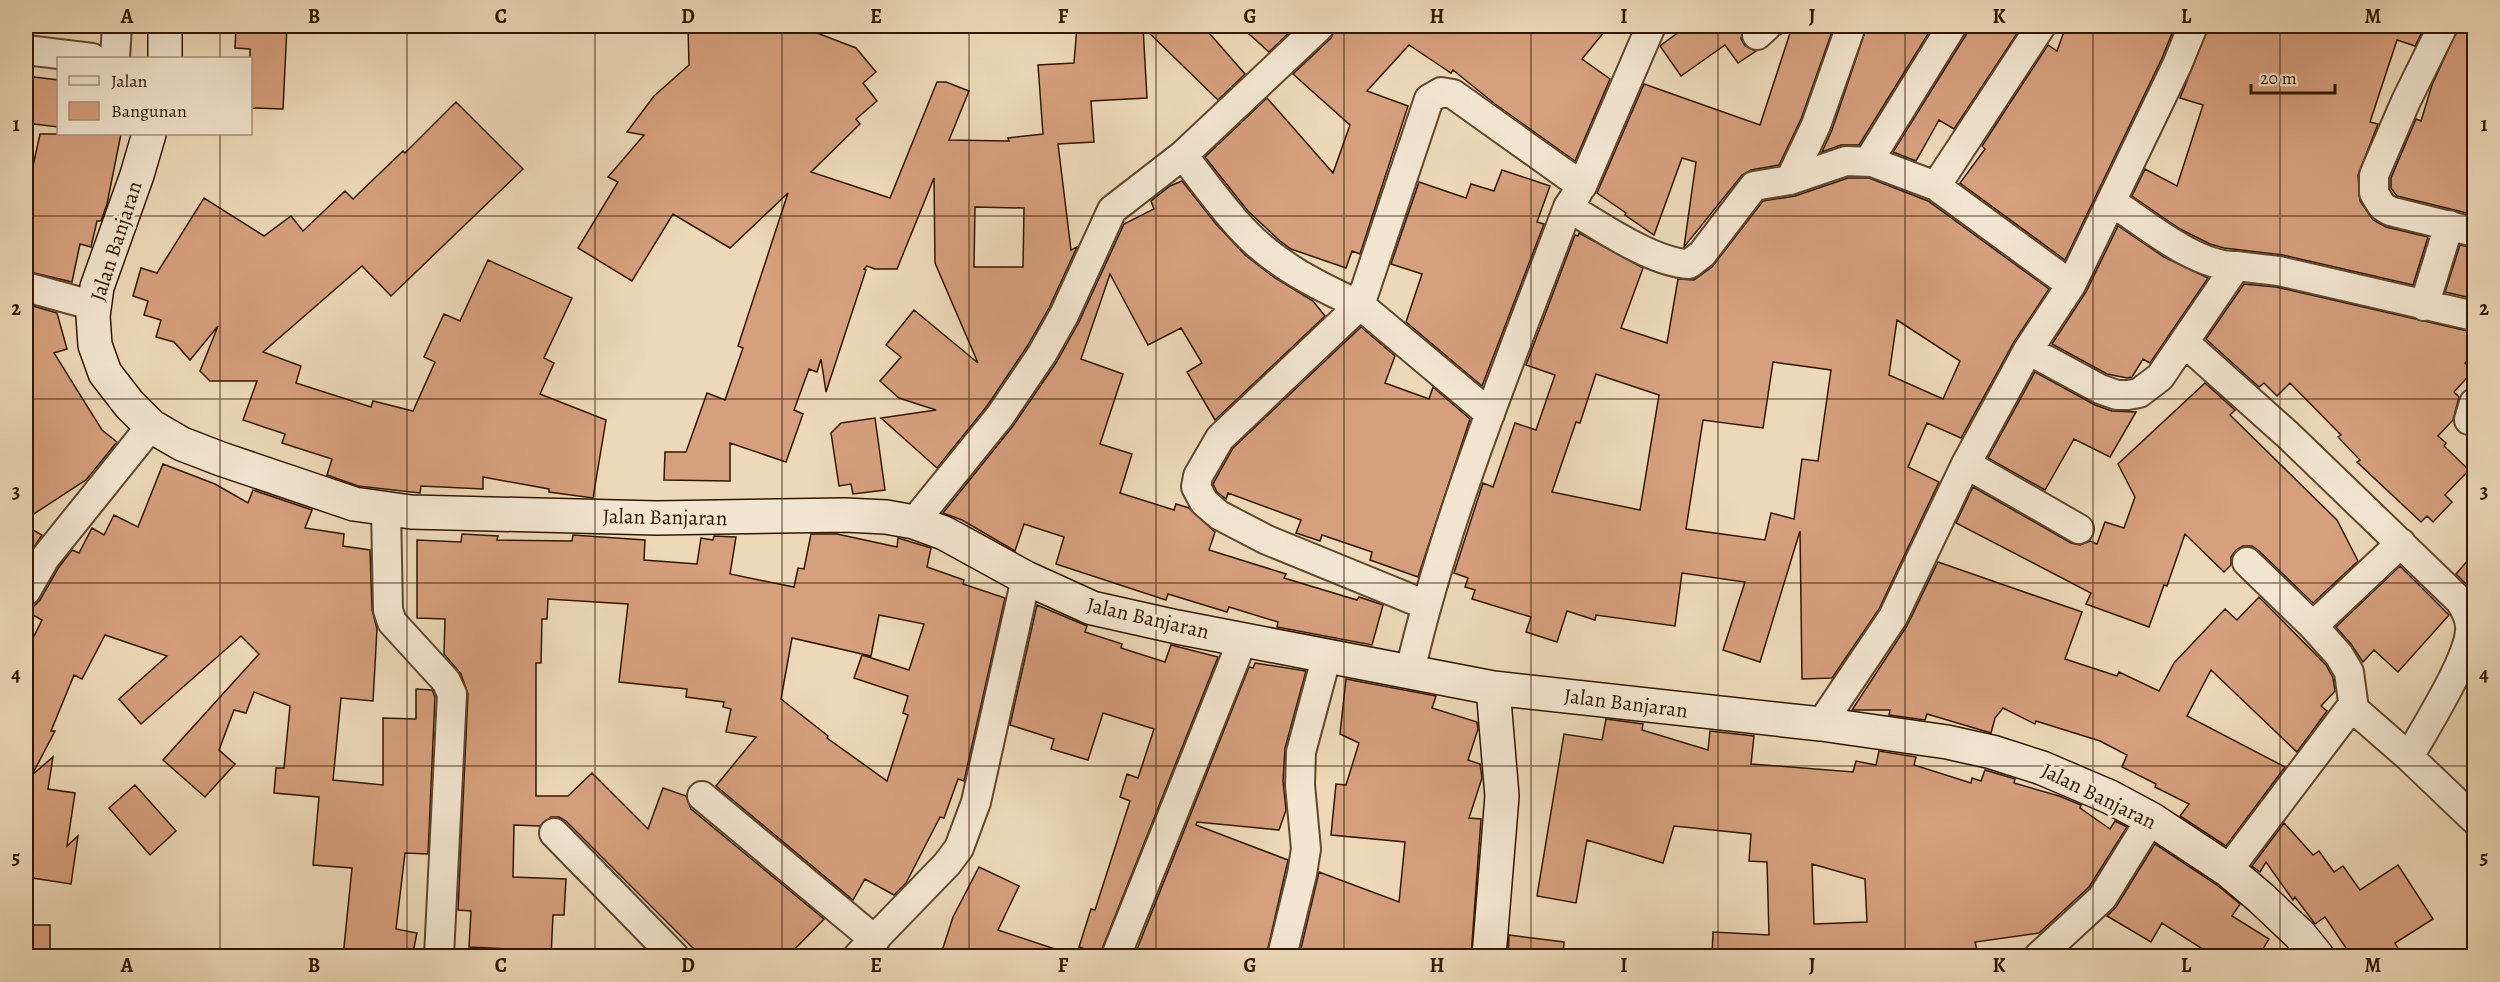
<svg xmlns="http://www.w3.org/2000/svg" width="2500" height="982" font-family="Alegreya,serif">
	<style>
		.building { fill: #d69f7d; stroke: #311700; stroke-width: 1.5; fill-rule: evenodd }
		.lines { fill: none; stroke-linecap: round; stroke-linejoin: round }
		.street-casing { stroke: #60482e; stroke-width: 32 }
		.secondary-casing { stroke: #311700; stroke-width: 36 }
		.street { stroke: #f3e6d1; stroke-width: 28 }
		.secondary { stroke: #f3e6d1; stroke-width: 33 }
		.grid { fill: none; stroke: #311700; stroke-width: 1.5; stroke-opacity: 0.55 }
		.labels { text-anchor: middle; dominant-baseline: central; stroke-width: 6; stroke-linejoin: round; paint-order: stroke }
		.street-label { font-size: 21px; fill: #311700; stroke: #f3e6d1 }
		.neatline { fill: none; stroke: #311700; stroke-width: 2 }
		.grid-label { font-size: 20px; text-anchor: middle; font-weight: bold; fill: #311700 }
	</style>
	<rect width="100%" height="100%" fill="#edd9b8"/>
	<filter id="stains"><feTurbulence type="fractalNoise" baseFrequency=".00333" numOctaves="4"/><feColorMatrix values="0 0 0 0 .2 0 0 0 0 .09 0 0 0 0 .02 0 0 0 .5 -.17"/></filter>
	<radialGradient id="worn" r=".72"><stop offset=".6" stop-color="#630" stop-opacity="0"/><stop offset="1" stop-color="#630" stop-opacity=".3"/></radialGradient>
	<path class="building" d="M236,26h51l-4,83 -33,-1v-59l-15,-1z
		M688,26h111l57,22 20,24 -13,11 14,18 -21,18 4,5 -49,48 79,26 47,-116h9l23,9 -20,49 60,1 -1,-3 35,-4 -5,-69 36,-2 3,-37h126l42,48 -27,26 -75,-73 4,71 -56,3 3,41 -36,2 13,106 6,-3 -28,61 -21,37 -41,61 -50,62 -56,-50 55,-8 -37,-12 -19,-17 21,-24 -15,-12 28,-35 64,53 -43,-100 -1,-85 -37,91h-22l-8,-3 -3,3 2,1 -40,122 -5,-33 -4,13 -8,-3 -15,41 9,4 -17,48 -56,-19v38l-66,-1 1,-28h21l21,-59 18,7 18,-52 -5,-2 50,-153 -58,55 -57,-34 -41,67 -54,-33 40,-66 -10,-5 36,-42 -17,-3 27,-36 35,-31zM975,207l49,1 -1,59h-49z
		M1240,26h56l-27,26z
		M1336,26h273l-27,33 28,20 -35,82 -80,-57 -42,-34 -2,3 -42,-28 -42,46 41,15 -48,148 -8,-3 -6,17 -55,-19 -11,-8 -32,-30 -43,-54 62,-59 66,75 17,-48 -57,-51 38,-36z
		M1687,26h57l-3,13 4,7 11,5 -18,12 -13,-18 -44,31 -21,-30z
		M1783,26h51l-33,93 -22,46 -28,5 -9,5 -58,72 12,-85 -14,-4 -28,77 -29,-20 1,-2 -29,-20 47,-109 116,41 32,-98 -11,7z
		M1867,26h66l-74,119h-18l-19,7 10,-22z
		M1968,26h46l6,3 -66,100 -15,-9 -23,41 -23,-9 73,-117z
		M2066,26h109l-13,32 -97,202 -105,-77 25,-34 -3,-3 66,-101 9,6z
		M2209,26h216l-10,20 -18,-6 -27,82 8,2 -20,51 2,26 13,19 13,7 42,10 -15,48 -130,-30 -59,-7 -14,-4 -30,-15 -48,-33 13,-27 32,17 26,-81 -23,-7z
		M2459,26h16v189l-78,-19 -6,-8v-10l25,-59 5,2 11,-36z
		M26,76l32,4v47l-32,-4z
		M456,102l67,67 -132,127 -29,-30 -99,86 38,14 -5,17 75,24 2,-6 40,10 22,-49 -11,-5 20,-43 16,7 28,-61 84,38 -28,60 10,5 -14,31 66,26 -13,78 -44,-6v-3l-66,-12v12l-62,-3 -1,7 -62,-7 -31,-11 5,-16 -50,-16 3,-9 -42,-14 14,-39h-47l-10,-10 18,-45 -28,34 -16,-18 -18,-5 5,-17 -17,-5 4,-14 -15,-5 8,-28 16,5 47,-75 60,38 27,-20 12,15 42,-40 8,8 50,-48 2,2z
		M40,134h81l-14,70 -6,17h-4l-6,26 -11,-3 -8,38 -46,-11v-83l2,1z
		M1502,170l48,16 -13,36 7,2 -62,162 -76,-64 16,-48 -31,-10 28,-82 47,16 5,-14 23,7z
		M1848,178h21l59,23 121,88 -35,53 -53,96 -34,-15 -19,44 31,15 -60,127 -47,69 -30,1 -2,-148 -40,131 -37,-12 22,-68 -63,-9 -7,53 -79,-11 -1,5 -28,-9 -10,31 -31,-10 5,-15 -59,-18 3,-9 -10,-3 3,-9 -14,-5 29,-90 10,4 22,-64 21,7 19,-55 -29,-10 49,-130 3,1 1,-3 64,35 -22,60 46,15 11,-64 16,1 18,-13 51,-66 32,-5zM1897,320l63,41 -17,38 -54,-24zM1773,362l58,8 -13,91 -16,-2 -8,60 -23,-6 -6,27 -79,-11 17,-109 60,8zM1596,374l63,21 -19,115 -88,-18 24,-70 4,1z
		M1182,181l34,43 29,31 30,23 38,23 12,15 -110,104 -28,-48 15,-9 -21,-35 -33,17 -38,-71 -29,85 42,15 -23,70 32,10 -12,39 54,17 2,-6 13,4 26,24 -6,18 77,24 -2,4 73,22 2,-3 24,8 -11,40 -95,-18 1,-5 -49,-15 -2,5 -59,-18 -2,6 -110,-36 8,-27 -40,-13 -9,27 -53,-31 -19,-7 70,-87 43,-63 23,-41 45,-98 30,-15 -3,-8 19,-15z
		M2118,226l46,31 44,21 -58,85 -7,-4 -11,18 -5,1 -20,-4 -55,-30 34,-52z
		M2460,245l15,3v51l-30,-7z
		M2244,284l32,3 196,45 3,3v18l-10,10 8,8 -19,21 5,5 -6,23 -15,16 8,7 -2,3 25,24 -24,25 7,7 -19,20 -6,-6 -6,6 -64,-60 3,-2 -22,-23 3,-2 -51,-52 -13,13 -13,-13 -5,4 -53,-48z
		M26,304l31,9 10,36 -13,4 48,77 15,12 -31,38 -60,39z
		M1361,327l34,29 -10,27 44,16 4,-12 37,32 -52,158 -48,-17 2,-8 -50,-17 -2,6 -24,-8 5,-13 -73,-27 -2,6 -9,-7 -4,-8 20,-36z
		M2035,372l60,33 17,6 24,1 -26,45 -36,-18 -29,51 -57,-32z
		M2205,383l30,27 -5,5 107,105 21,41 -45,42 -55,-53 -6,-4h-9l-7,4 -5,7v8l-7,7 -39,-38 -18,52 -3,-1 -15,42 -63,-23 5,-11 -135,-70 17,-36 98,56 9,2 10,-4 7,3 8,-22 19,6 11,-31 -17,-33z
		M875,418l10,72 -32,4 -2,-10 -12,2 -8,-53 10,-10z
		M163,464l52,20 33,19 5,-13 59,20 -7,18 39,6 -1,12 27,4 2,60 5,19 -4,72 -32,-3 -8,82 50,5v-67l33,1v-30l16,1 3,7 -7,157 -23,-1 -9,76 21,4 -5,24h-69l9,-89 -39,-3 6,-68 -45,-4 2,-25h8l6,-62 -36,-14 -8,21 -12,-3 -15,40 16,14 -30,33 -42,-37 96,-106 -18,-18 -100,88 -22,-25 48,-43 -62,-21 -23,44 -8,-4 -23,56h4l-23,44 21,-18 -5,32 27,4 -8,53 11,-10 -7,48 -45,-7v-225l16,-32 -16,-9v-4l8,-1 6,-6 19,-33 13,-17 7,3 13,-25 12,7 10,-20 24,12z
		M26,526l16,9 -16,24z
		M462,534l36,2 -1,4 75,1 1,-6 72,5 -1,20 53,4 4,-26 12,2 1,-4 22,1 -6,37 64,13 4,-19 6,1 7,-35h26l60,13 1,-9 33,10 -4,19 37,13 -1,4 42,14 -41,183 -6,-2 -14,39 -4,-1 -34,66 -12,12 -29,-16 -12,21 -137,-114 40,-49 -30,-5 5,-23 -8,-2 1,-5 -38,-5 1,-8 -68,-7 9,-78 -80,-5 -1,20h-5l-1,44h-5v133h32l24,-23 56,56 15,-41 23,8 5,13 133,110 -37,38h-85l-136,-136 -7,-4h-8l-11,9 -26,-1 -1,52 53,2 -2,36h-11l-2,42h-42v-8l-40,-2 2,-36 -13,-1 10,-216 -7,-20 -17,-20 1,-35 -28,-1v-78l44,2zM879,615l45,9 -15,46 -47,-15 -8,23 54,18 -5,17 5,2 -21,66 -60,-43 1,-2 -47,-37 11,-61 79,18z
		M2475,552v36l-3,2 -16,-16z
		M1938,562l144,50 -17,47 52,17 2,-4 40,19 15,-28 51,-54 12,11 22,-23 67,68 7,13 2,13 -14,15 6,5 -30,41 -86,-82 -24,46 98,51 -59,79 -46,-30 9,-12 -34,-17 1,-3 -34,-17 5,-12 -27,-14 -64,-20 -1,3 -32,-16 -8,10 -4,15 -64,-19 -2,6 -36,-5 1,-5h-38l55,-84z
		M2400,566l49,49 -51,57 -24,-22 -11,12 -12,-18 -15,-17z
		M1037,605l50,21 -2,6 37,12 -1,4 44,14 6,-17 47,12 -118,297 -21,-7 12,-38 4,1 35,-109 -10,-4 7,-23 11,4 16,-49 -51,-16 -15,47 -37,-11 3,-10 -44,-14z
		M1255,663l51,8 -21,77 -2,33 3,29 -7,20 -82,-8 -1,3 92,35 -22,97h-132l115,-290 4,1z
		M1346,679l90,17 -4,12 45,14 1,7 -10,31 12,4 2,14 -13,40 12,1 -10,138h-172l20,-85 80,30 6,-60 -74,-7 5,-51 10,1 13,-42 -19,-9z
		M1606,719l37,5 -1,6 66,20 2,-19 44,5 -3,28 102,8 3,-11 20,4 3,-14 37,6 -2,8 57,18 1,-5 9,3 4,-11 30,9 -1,4 45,13 22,9 -1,3 30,21 5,-8 12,6 -38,60 -50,46 -64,9 4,15h-267l1,-25 56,3 -2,-73 -18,-1 2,-27 -77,-8 -11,37 -76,-23 -11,63 -39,-7 27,-162 38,6zM1812,864l53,15 2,43 -53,2z
		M135,785l41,46 -26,24 -41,-47z
		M2284,823l29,32 6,-4 15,21 9,-6 17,24 38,-25 35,54 -38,24 8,14h-51l-27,-40 -10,7 -20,-27 -2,3 -27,-38 -6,10 -8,-6z
		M2155,844l62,41 23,19 -8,12 37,23 -11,18h-43l-53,-34 -11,19 -44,-26 9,-9z
		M979,867l40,19 -21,44 66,22 -1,5h-123l13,-40z
		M26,925h24v32h-24z
		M1509,935l55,7 -1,15h-55z"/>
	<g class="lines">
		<g class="street-casing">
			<path id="street" d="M2443,26l-37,75 -32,74v18l8,13 8,5 84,21
				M1757,35l10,-9
				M26,50l66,8
				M115,58l2,-32
				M1183,155c20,26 39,53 61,76 32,34 74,55 116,74l-140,133 -22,38 -2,11 8,15 15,13 48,25 159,65
				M1868,162l84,-136
				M1790,180l26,-55 35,-99
				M1936,186l105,-160
				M2112,202c34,22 84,65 124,64
				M1568,207c32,19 85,56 121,57l13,-10 52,-68 36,-6 56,-19 26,1 64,24 135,99
				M26,287l69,19
				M2424,306l25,-81
				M2184,342l104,93 172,166c6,9 11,19 10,30 -2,30 -45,97 -61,126
				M2028,350l72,39 17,6h11l11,-2 21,-16 76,-111 43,5 195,45
				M1490,414l-130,-109 69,-206 12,-7 12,2 129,92 69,-160
				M2469,420l5,-17
				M1966,464l113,65
				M386,510l2,100 4,12 54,59 6,13 -13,262
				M914,522l86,-106 42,-62 22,-39 48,-105 71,-55 137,-129
				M2401,543l-88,83 26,29 10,17 5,37 55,48 65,62
				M2247,562l66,64
				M26,591l19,-33 106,-132
				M1410,671c37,-159 101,-312 158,-464l10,-15
				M1821,724l72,-107 73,-153 62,-114 43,-65 106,-220 16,-39
				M702,796l173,144
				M554,833l120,123
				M2228,870l124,-164
				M858,956l89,-92 12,-16 17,-46 50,-224
				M1116,956l127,-317
				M1282,956l20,-82 4,-25 -6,-64 1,-33 26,-97
				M2039,956l63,-58 49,-79"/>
		</g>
		<g class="secondary-casing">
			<path id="secondary" d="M165,26v32
				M149,134l-12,41 -40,112 -4,29 2,29 10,28 24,31 22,22 31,18 39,15 133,45 57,8 246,6 188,-3 41,2 28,5 30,11 82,45 66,30 85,19 316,61 328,36 126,18 45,10 50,16 68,29 41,22 77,51 33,28 39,37 17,21
				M1489,956l13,-160 -9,-108"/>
		</g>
		<use href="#street" class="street"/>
		<use href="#secondary" class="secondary"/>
	</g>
	<path class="grid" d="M220,26v32M407,26v930M595,26v930M782,26v930M969,26v930M1156,26v930M1344,26v930M1531,26v930M1718,26v930M1905,26v930M2093,26v930M2280,26v930M220,134v822M26,216h2448M26,399h2448M26,583h2448M26,766h2448"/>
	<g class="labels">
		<g class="street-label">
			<text transform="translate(116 241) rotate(-72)">Jalan Banjaran</text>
			<text transform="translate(665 517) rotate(1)">Jalan Banjaran</text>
			<text transform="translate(1148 618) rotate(13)">Jalan Banjaran</text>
			<text transform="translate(1626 703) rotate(7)">Jalan Banjaran</text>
			<text transform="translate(2099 796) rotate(26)">Jalan Banjaran</text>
		</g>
	</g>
	<rect width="2500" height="982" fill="none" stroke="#edd9b8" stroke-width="66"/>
	<rect x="57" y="57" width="195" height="78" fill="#f3e6d1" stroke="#a5937d" stroke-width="1.5"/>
	<rect x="69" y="76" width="30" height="9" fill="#f3e6d1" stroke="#a5937d" stroke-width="1.5"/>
	<text x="111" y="87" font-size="18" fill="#311700">Jalan</text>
	<rect x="69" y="102" width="30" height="18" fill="#d69f7d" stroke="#a5937d" stroke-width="1.5"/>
	<text x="111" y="117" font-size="18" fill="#311700">Bangunan</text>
	<path d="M2251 84v9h84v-9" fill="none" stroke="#311700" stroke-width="3"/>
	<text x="2260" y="84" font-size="18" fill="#311700" stroke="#f3e6d1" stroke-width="4.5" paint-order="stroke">20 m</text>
	<rect x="33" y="33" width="2434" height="916" class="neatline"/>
	<g class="grid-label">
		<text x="127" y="23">A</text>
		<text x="314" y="23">B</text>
		<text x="501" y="23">C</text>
		<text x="688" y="23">D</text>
		<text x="876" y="23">E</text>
		<text x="1063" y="23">F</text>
		<text x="1250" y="23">G</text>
		<text x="1437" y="23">H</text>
		<text x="1624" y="23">I</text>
		<text x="1812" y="23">J</text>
		<text x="1999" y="23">K</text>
		<text x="2186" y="23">L</text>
		<text x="2373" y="23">M</text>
		<text x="16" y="131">1</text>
		<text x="2484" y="131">1</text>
		<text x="16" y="315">2</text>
		<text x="2484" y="315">2</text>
		<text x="16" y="498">3</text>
		<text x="2484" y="498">3</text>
		<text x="16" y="681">4</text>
		<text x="2484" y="681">4</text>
		<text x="16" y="864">5</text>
		<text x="2484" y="864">5</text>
		<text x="127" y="972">A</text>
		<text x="314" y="972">B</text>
		<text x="501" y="972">C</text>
		<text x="688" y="972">D</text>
		<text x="876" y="972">E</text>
		<text x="1063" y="972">F</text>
		<text x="1250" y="972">G</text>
		<text x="1437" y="972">H</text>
		<text x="1624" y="972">I</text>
		<text x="1812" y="972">J</text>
		<text x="1999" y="972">K</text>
		<text x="2186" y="972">L</text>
		<text x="2373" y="972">M</text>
	</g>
	<rect width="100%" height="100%" filter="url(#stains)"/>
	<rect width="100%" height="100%" fill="url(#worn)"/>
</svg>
